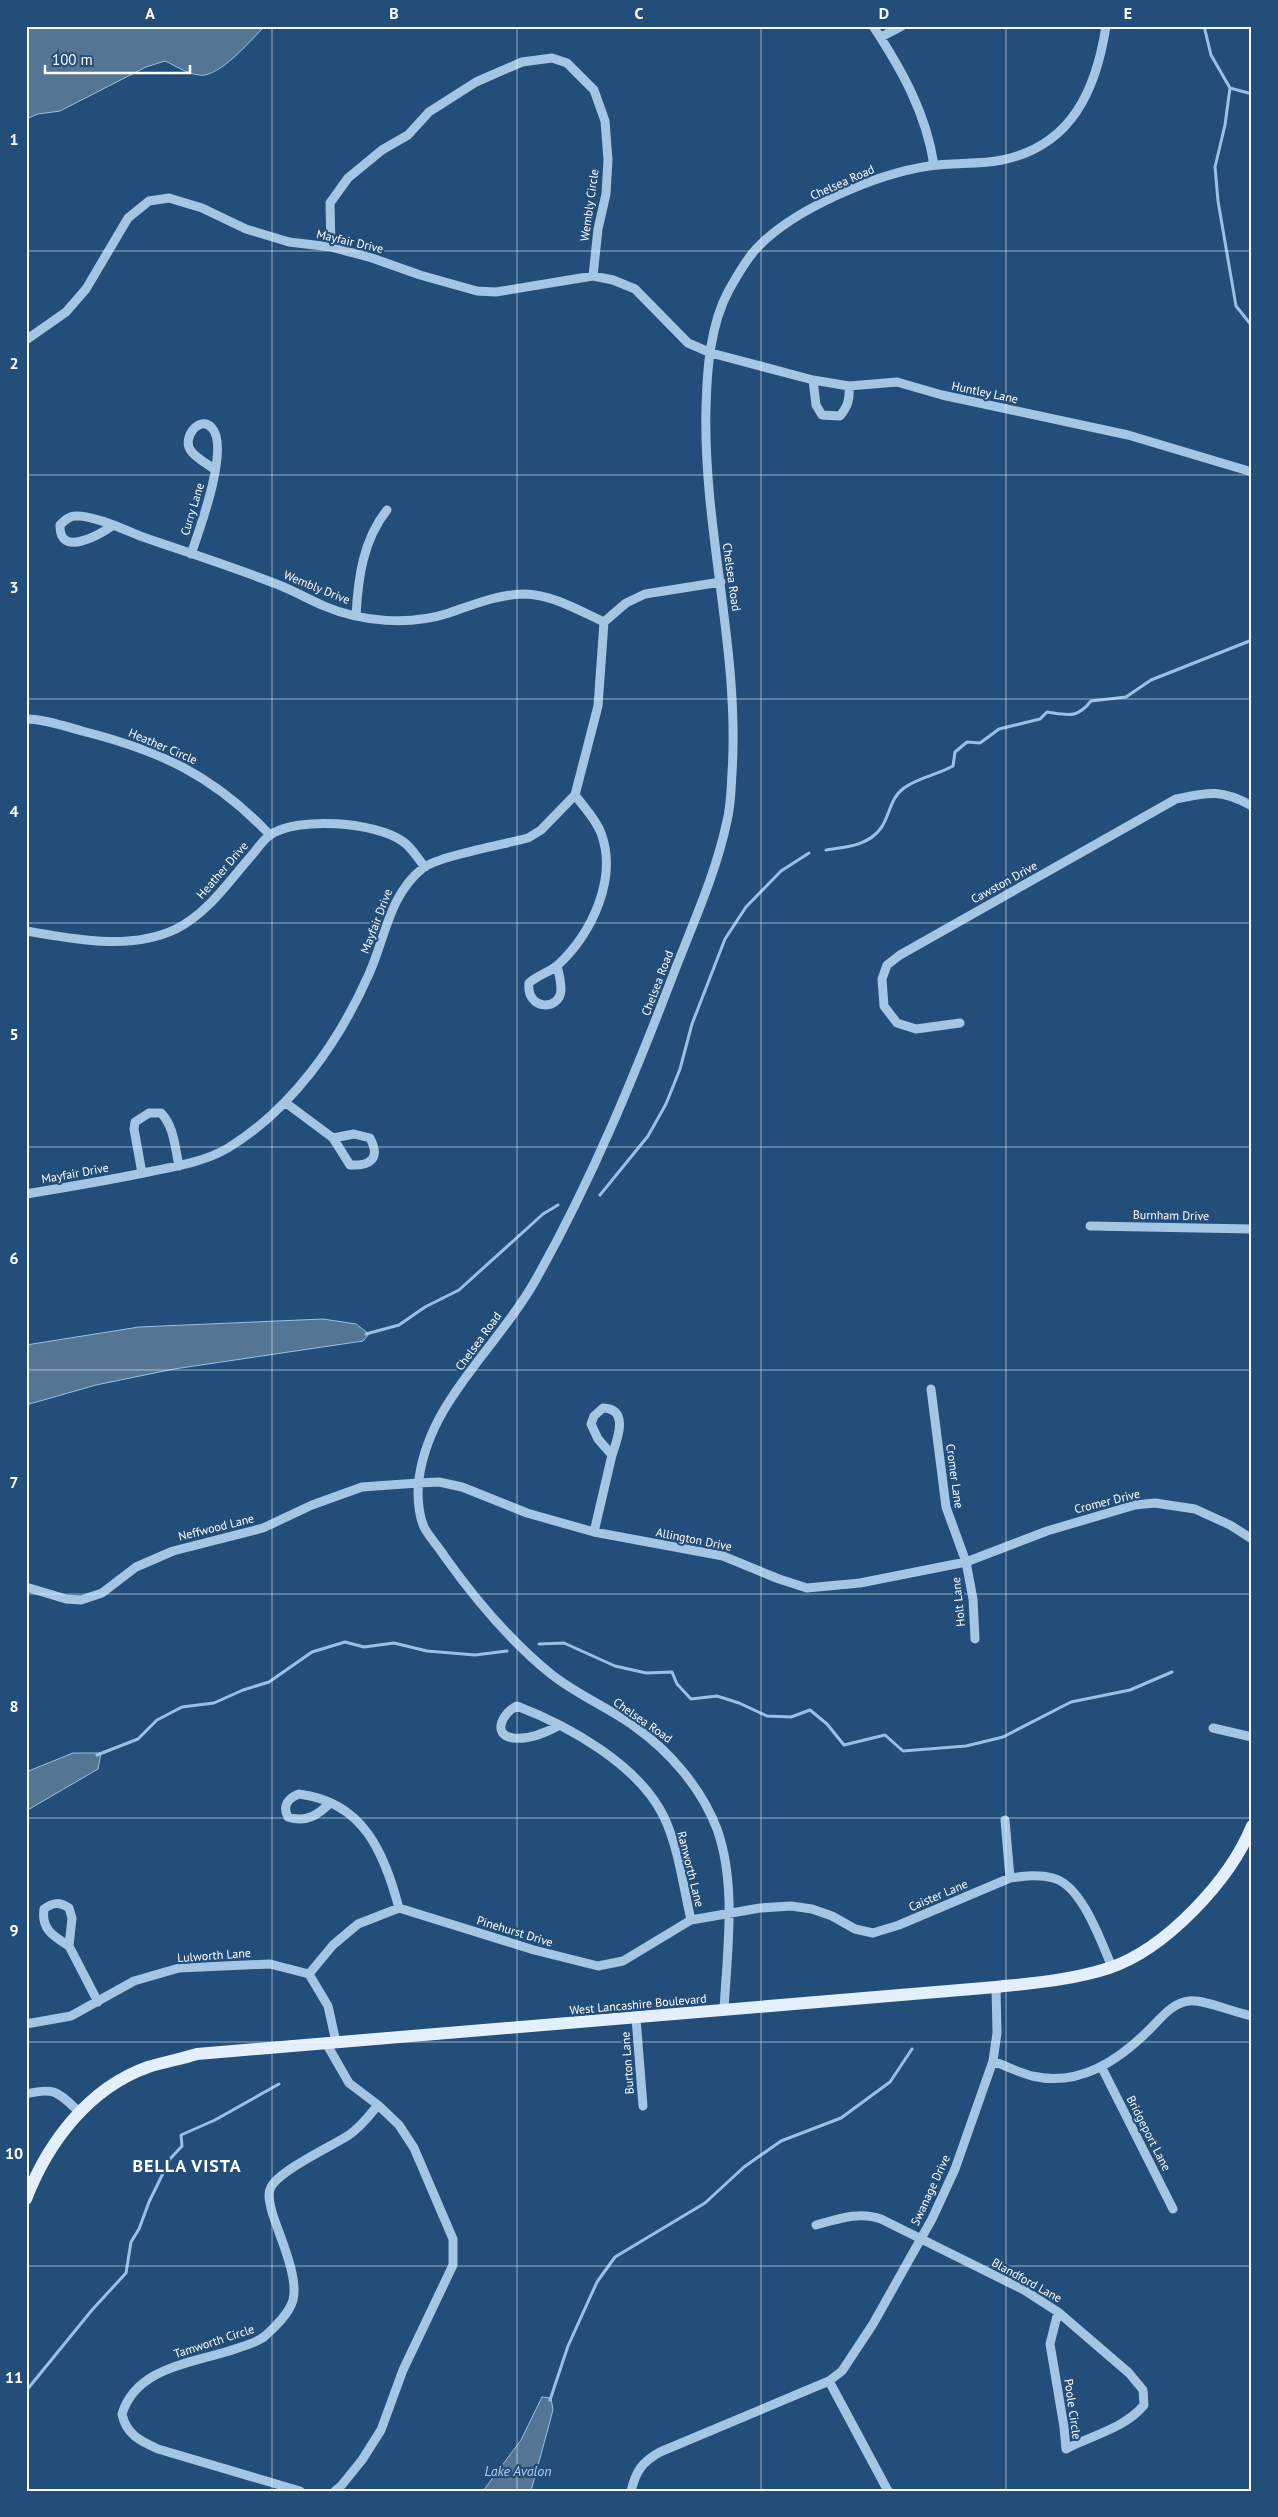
<svg xmlns="http://www.w3.org/2000/svg" width="1278" height="2517" font-family="'PT Sans',sans-serif">
	<style>
		.water { fill: #557595; stroke: #99c1e5 }
		.lines { fill: none; stroke-linecap: round; stroke-linejoin: round }
		.stream { stroke: #99c1e5; stroke-width: 3 }
		.minor { stroke: #a4c5e4; stroke-width: 9 }
		.major { stroke: #e4effc; stroke-width: 12 }
		.grid { fill: none; stroke: #fff; stroke-width: 1; stroke-opacity: 0.55 }
		.labels { text-anchor: middle; dominant-baseline: central; stroke-width: 4.5; stroke-linejoin: round; paint-order: stroke }
		.street-label { font-size: 12px; fill: #fff; stroke: #234e79 }
		.water-label { font-size: 14px; font-style: italic; fill: #afcfec; stroke: #234e79 }
		.district-label { font-size: 18px; font-weight: bold; letter-spacing: 1px; fill: #fff; stroke: #234e79 }
		.neatline { fill: none; stroke: #fff; stroke-width: 2 }
		.grid-label { font-size: 16px; text-anchor: middle; font-weight: bold; fill: #fff }
	</style>
	<rect width="100%" height="100%" fill="#234e79"/>
	<path class="water" d="M26,26h239c-14,14 -40,45 -60,49 -13,2 -29,-9 -40,-14l-19,6 -86,44 -22,3 -12,5z
		M323,1319l33,5 13,10 -6,7 -189,28 -78,16 -70,20v-60l113,-18z
		M73,1753h28l-3,16 -72,42v-39z
		M542,2397l9,1 2,12 -22,81h-48l38,-51z"/>
	<g class="lines">
		<path class="stream" d="M1204,26l7,29 19,33 -5,37 -10,42 3,34 18,105 16,20
			M1230,88l22,6
			M826,850c20,-3 42,-4 55,-22 9,-13 9,-30 23,-40 15,-11 33,-13 49,-22l2,-14 12,-10 13,1 19,-14 41,-10 7,-7c21,3 30,7 44,-11l35,-4 25,-17 101,-40
			M600,1195l48,-59 18,-32 14,-35 12,-45 33,-85 21,-32 35,-36 28,-18
			M366,1334l33,-9 26,-18 34,-17 84,-76 15,-9
			M539,1644l25,-1 51,23 31,7 26,-1 5,12 14,15 26,-3 22,7 28,13 24,1 19,-7 17,14 17,21 41,-10 18,16 63,-5 37,-9 68,-35 59,-12 42,-18
			M97,1755l41,-16 19,-19 25,-13 32,-4 29,-13 26,-8 43,-30 33,-10 19,5 30,-4 33,8 48,4 32,-4
			M26,2391l66,-81 34,-37 5,-31 8,-13 10,-27 21,-43 12,-13 -1,-11 34,-15 64,-36
			M550,2400l18,-54 29,-64 18,-25 90,-54 39,-36 37,-26 60,-23 49,-36 22,-33"/>
		<path class="minor" d="M873,26c29,44 53,87 61,139
			M881,37l21,-11
			M331,247l-1,-44 18,-25 34,-28 26,-15 21,-23 47,-30 46,-20 30,-4 15,5 27,27 11,31 3,39 -2,34 -8,35 -5,47
			M26,340l40,-28 20,-23 42,-71 21,-17 20,-3 33,10 44,21 43,13 42,5 41,11 48,17 57,16 19,1 97,-16 20,4 22,9 53,54 23,10 102,27 36,6 48,-4 45,13 186,40 124,37
			M813,380l3,25 6,10 18,1c8,-10 10,-17 9,-30
			M112,526c-13,9 -53,32 -52,-1 4,-4 9,-9 15,-9 18,-1 48,13 65,20 46,16 93,31 139,49 15,6 29,14 45,21 38,16 85,20 125,7 26,-9 50,-19 77,-19 27,1 54,17 78,28
			M191,554c8,-23 39,-106 21,-126 -12,-14 -31,10 -21,23 6,8 17,13 24,19
			M356,616c2,-38 7,-76 31,-106
			M26,719c19,0 38,7 56,12 79,20 131,44 188,104
			M26,931c48,8 104,20 150,-2 32,-16 53,-48 76,-74 5,-6 11,-15 18,-20 28,-19 105,-13 132,6 9,5 16,18 23,26
			M557,966c2,7 4,16 4,24 -1,21 -35,21 -32,-7 9,-8 21,-11 29,-18 34,-32 60,-87 43,-132 -5,-14 -18,-27 -26,-38
			M960,1023l-44,6 -19,-6 -13,-17 -2,-27 5,-14 13,-10 276,-156c33,-7 46,-10 76,7
			M286,1103l47,35 17,27c20,1 31,-6 20,-27l-16,-4 -21,4
			M142,1173l-8,-44 1,-7 14,-9h12c13,13 14,35 18,53
			M26,1194c42,-7 85,-14 127,-23 25,-5 53,-10 75,-23 64,-39 111,-106 141,-174 17,-38 20,-79 54,-106 16,-12 83,-24 105,-30l13,-8 34,-35 23,-89 6,-84 22,-19 19,-9 76,-12
			M1090,1226l162,3
			M931,1389l15,118 20,55 7,37 2,40
			M603,1408c27,1 14,32 9,47l-14,-16 -7,-15 3,-8z
			M594,1532l18,-77
			M26,1587l40,12 15,1 21,-7 34,-26 37,-16 90,-23 49,-23 50,-18 56,-4 21,-1 23,5 65,26 67,19 129,24 56,23 28,9 53,-5 106,-21 81,-31 88,-26 20,-2 40,6 35,16 22,14
			M558,1726c-13,7 -30,14 -45,12 -22,-3 -10,-26 4,-32 52,20 122,59 147,111 15,32 19,69 27,103
			M1213,1728l39,9
			M330,1803c-12,12 -24,20 -42,14 -6,-11 0,-19 11,-23 65,8 85,59 100,114
			M1005,1820l5,58
			M69,1946c-16,-10 -28,-17 -25,-37 9,-7 16,-7 25,-1l3,10 -3,28 29,56
			M309,1974l24,-29 25,-21 41,-16 135,42 64,16 25,-5 68,-41 69,-12 31,-2 21,3 20,7 23,13 18,4 26,-8 111,-47c14,-2 29,-4 43,0 29,7 48,64 59,89
			M724,2010c3,-58 13,-125 -7,-181 -16,-42 -48,-78 -83,-103 -27,-19 -58,-32 -83,-52 -41,-33 -76,-75 -106,-117 -6,-10 -16,-20 -21,-30 -6,-14 -7,-34 -5,-48 10,-78 79,-132 116,-198 56,-99 99,-204 140,-311 19,-49 41,-97 52,-149 4,-16 4,-32 5,-48 8,-123 -29,-242 -26,-365 1,-39 4,-83 23,-118 8,-14 16,-29 27,-41 37,-40 120,-75 173,-83 24,-4 49,-1 73,-6 69,-14 94,-69 104,-134
			M636,2018l7,88
			M26,2024l45,-8 63,-35 45,-13 91,-4 39,10 19,32 8,36
			M326,2043l23,40 29,22
			M993,2061c12,5 25,11 39,15 47,11 86,-15 118,-47 11,-11 22,-26 39,-28 14,-2 47,12 63,15
			M1102,2068l71,141
			M26,2094c29,-7 32,-2 52,17
			M816,2225c22,-6 43,-14 65,-6l143,71 34,22 71,61 14,17 1,15c-20,24 -52,30 -78,44l-2,-22 -14,-83 8,-32
			M829,2381l13,-10 31,-47 59,-105 23,-50 38,-108 4,-28 -1,-46
			M300,2491l-142,-42c-18,-8 -32,-15 -36,-35 15,-49 75,-51 116,-66 9,-3 20,-6 27,-12 10,-9 24,-22 28,-36 6,-23 -14,-65 -21,-88 -2,-8 -5,-18 -1,-25 9,-17 61,-41 78,-52 12,-8 20,-19 29,-30l21,20 15,23 39,91v26l-50,105 -22,60 -19,30 -21,26 -6,5
			M631,2491c5,-20 11,-29 29,-39l169,-71 59,110"/>
		<path class="major" d="M26,2199c22,-57 63,-111 122,-132 16,-5 33,-8 49,-13l799,-67c38,-4 76,-7 113,-19 57,-19 121,-88 143,-142"/>
	</g>
	<path class="grid" d="M272,26v2465M517,26v2465M761,26v2465M1006,26v2465M26,251h1226M26,475h1226M26,699h1226M26,923h1226M26,1147h1226M26,1370h1226M26,1594h1226M26,1818h1226M26,2042h1226M26,2266h1226"/>
	<g class="labels">
		<g class="street-label">
			<text transform="translate(842 182) rotate(-24)">Chelsea Road</text>
			<text transform="translate(589 205) rotate(-82)">Wembly Circle</text>
			<text transform="translate(350 241) rotate(13)">Mayfair Drive</text>
			<text transform="translate(985 392) rotate(12)">Huntley Lane</text>
			<text transform="translate(192 509) rotate(-73)">Curry Lane</text>
			<text transform="translate(732 577) rotate(82)">Chelsea Road</text>
			<text transform="translate(317 587) rotate(22)">Wembly Drive</text>
			<text transform="translate(163 746) rotate(23)">Heather Circle</text>
			<text transform="translate(222 870) rotate(-49)">Heather Drive</text>
			<text transform="translate(1004 882) rotate(-29)">Cawston Drive</text>
			<text transform="translate(376 921) rotate(-69)">Mayfair Drive</text>
			<text transform="translate(657 983) rotate(-69)">Chelsea Road</text>
			<text transform="translate(75 1173) rotate(-10)">Mayfair Drive</text>
			<text transform="translate(1171 1215) rotate(1)">Burnham Drive</text>
			<text transform="translate(478 1341) rotate(-54)">Chelsea Road</text>
			<text transform="translate(955 1476) rotate(82)">Cromer Lane</text>
			<text transform="translate(1107 1501) rotate(-14)">Cromer Drive</text>
			<text transform="translate(216 1527) rotate(-14)">Neffwood Lane</text>
			<text transform="translate(694 1539) rotate(11)">Allington Drive</text>
			<text transform="translate(958 1602) rotate(-96)">Holt Lane</text>
			<text transform="translate(643 1720) rotate(35)">Chelsea Road</text>
			<text transform="translate(691 1869) rotate(76)">Ranworth Lane</text>
			<text transform="translate(938 1895) rotate(-23)">Caister Lane</text>
			<text transform="translate(515 1931) rotate(17)">Pinehurst Drive</text>
			<text transform="translate(214 1955) rotate(-4)">Lulworth Lane</text>
			<text transform="translate(638 2004) rotate(-5)">West Lancashire Boulevard</text>
			<text transform="translate(627 2063) rotate(-94)">Burton Lane</text>
			<text transform="translate(1149 2133) rotate(63)">Bridgeport Lane</text>
			<text transform="translate(930 2190) rotate(-65)">Swanage Drive</text>
			<text transform="translate(1027 2280) rotate(29)">Blandford Lane</text>
			<text transform="translate(214 2341) rotate(-18)">Tamworth Circle</text>
			<text transform="translate(1073 2409) rotate(82)">Poole Circle</text>
		</g>
		<g class="water-label">
			<text x="518" y="2471">Lake Avalon</text>
		</g>
		<g class="district-label">
			<text x="187" y="2165">BELLA VISTA</text>
		</g>
	</g>
	<rect width="1278" height="2517" fill="none" stroke="#234e79" stroke-width="55"/>
	<path d="M45 65v8h145v-8" fill="none" stroke="#ffffff" stroke-width="2.5"/>
	<text x="52" y="65" font-size="15" fill="#ffffff" stroke="#234e79" stroke-width="4" paint-order="stroke">100 m</text>
	<rect x="28" y="28" width="1222" height="2462" class="neatline"/>
	<g class="grid-label">
		<text x="150" y="19">A</text>
		<text x="394" y="19">B</text>
		<text x="639" y="19">C</text>
		<text x="884" y="19">D</text>
		<text x="1128" y="19">E</text>
		<text x="14" y="145">1</text>
		<text x="14" y="369">2</text>
		<text x="14" y="593">3</text>
		<text x="14" y="817">4</text>
		<text x="14" y="1040">5</text>
		<text x="14" y="1264">6</text>
		<text x="14" y="1488">7</text>
		<text x="14" y="1712">8</text>
		<text x="14" y="1936">9</text>
		<text x="14" y="2159">10</text>
		<text x="14" y="2383">11</text>
	</g>
</svg>
